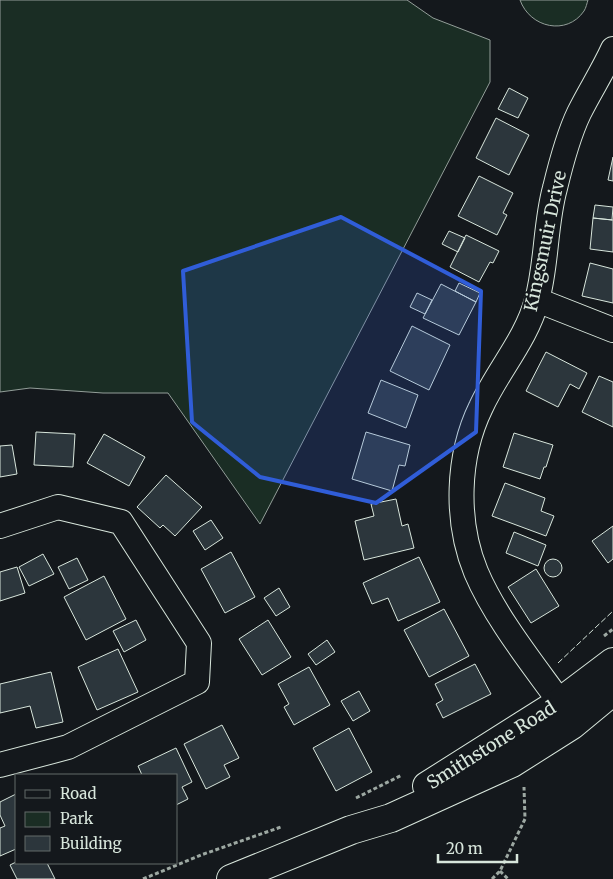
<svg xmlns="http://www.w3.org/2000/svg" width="613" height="879" font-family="Merriweather,serif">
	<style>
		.green { fill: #1a2d24; stroke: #939e99 }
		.building { fill: #2c363c; stroke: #d8e6dc }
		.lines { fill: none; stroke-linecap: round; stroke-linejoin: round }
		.minor-casing { stroke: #d8e6dc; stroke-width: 26 }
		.tertiary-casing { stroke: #d8e6dc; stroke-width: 30 }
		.path { stroke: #9da8a2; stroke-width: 3; stroke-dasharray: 4 2.5; stroke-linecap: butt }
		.minor { stroke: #14181c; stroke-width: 24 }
		.tertiary { stroke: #14181c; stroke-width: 28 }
		.fence { stroke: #d8e6dc; stroke-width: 1; stroke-dasharray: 6 2.5; stroke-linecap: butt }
		.marked { fill: #305dd8; fill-opacity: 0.2; stroke: #305dd8; stroke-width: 4; stroke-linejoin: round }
		.labels { text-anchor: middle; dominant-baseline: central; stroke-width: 4; stroke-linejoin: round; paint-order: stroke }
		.street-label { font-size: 18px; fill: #d8e6dc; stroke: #14181c }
	</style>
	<rect width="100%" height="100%" fill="#14181c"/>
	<path class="green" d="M0,0h407l26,18 57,22v42l-230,442 -92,-131h-65l-73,-5 -30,4z
		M520,0h68c-1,3 -2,8 -4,11 -17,25 -54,17 -64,-11z"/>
	<path class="building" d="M509,88l19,10 -10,20 -20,-9z
		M496,118l33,17 -20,40 -33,-17z
		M613,157v24l-5,-1z
		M479,176l34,17 -10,20 4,2 -10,20 -39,-19z
		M595,205l18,2 -1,13 -19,-2z
		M593,218l20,2v32l-23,-3z
		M449,231l16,7 -7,14 -16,-8z
		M466,235l33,16 -6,12 -3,-1 -11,20 -29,-15z
		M590,263l23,6v34l-31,-7z
		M459,283l21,10 -4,9 -21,-11z
		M441,284l35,18 -17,33 -36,-17z
		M417,293l15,7 -7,14 -15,-7z
		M412,326l38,19 -21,45 -39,-19z
		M546,352l41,21 -8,16 -9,-5 -12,23 -32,-16z
		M599,376l14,6v45l-31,-15z
		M381,380l37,15 -12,33 -38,-15z
		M36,432l39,2 -2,33 -39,-2z
		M366,432l44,13 -5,21 -6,-1 -7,26 -40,-12z
		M514,433l39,12 -7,22h-2l-4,12 -37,-12z
		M104,434l41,23 -16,29 -42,-23z
		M12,445l5,29 -17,3v-31z
		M166,475l36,32 -27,29 -12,-11 -3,3 -23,-21z
		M505,483l40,15 -4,13 13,5 -8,20 -54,-20z
		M396,499l6,27 6,-2 6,24 -50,12 -9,-39 19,-5 -3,-12z
		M211,520l12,18 -18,12 -12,-19z
		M613,526v33l-5,4 -16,-22z
		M514,532l32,13 -8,21 -32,-13z
		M231,552l24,45 -30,16 -24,-44z
		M43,554l11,20 -25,12 -10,-19z
		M419,557l21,45 -42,19 -10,-23 -16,6 -9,-21z
		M77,558l11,22 -19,9 -11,-22z
		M544 568a9 9 0 1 1 18 0a9 9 0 1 1-18 0Z
		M17,567l8,26 -25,8v-29z
		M536,569l23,37 -28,17 -23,-36z
		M104,576l22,43 -40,21 -22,-43z
		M279,588l11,19 -14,9 -12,-18z
		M444,609l25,47 -40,21 -25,-47z
		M136,620l10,20 -22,12 -11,-21z
		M268,620l23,37 -29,18 -23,-36z
		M327,640l8,12 -19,13 -8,-11z
		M118,649l20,43 -41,18 -19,-43z
		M475,664l16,30 -48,24 -7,-14 7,-4 -8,-16z
		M309,667l21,38 -36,20 -10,-18 5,-3 -11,-20z
		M51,672l12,50 -27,6 -6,-22 -30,7v-29z
		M359,691l11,20 -17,10 -12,-20z
		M222,725l17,33 -15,7 6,12 -24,12 -22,-45z
		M349,728l23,44 -36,19 -23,-43z
		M176,748l16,34 -10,5 6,12 -12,6v-30h-34l-4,-9z
		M16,794v55l-16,7v-28l5,-2 -5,-11v-13z
		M16,862l31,1 8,16h-38l-7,-14z"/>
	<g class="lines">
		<g class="minor-casing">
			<path id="minor" d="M537,300l76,30
				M0,526l58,-19 63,15 78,121 -2,39 -129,65 -68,18
				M574,707l-5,3 -9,-8c-28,-39 -65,-85 -84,-130 -21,-51 -19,-116 5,-165 17,-37 45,-67 56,-107 10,-36 8,-76 18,-112 6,-25 13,-52 24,-75 11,-22 24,-42 34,-64"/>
		</g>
		<g class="tertiary-casing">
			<path id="tertiary" d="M427,786l133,-84 53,-40
				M231,879l120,-49 40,-12 121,-55 60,-38 41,-34"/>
		</g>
		<path class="path" d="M604,636l9,-7
			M356,798l46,-23
			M500,871l8,8
			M143,879l58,-24 80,-28
			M492,879l8,-8 25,-52 -1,-32"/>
		<use href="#minor" class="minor"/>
		<use href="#tertiary" class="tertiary"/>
		<path class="fence" d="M558,663l55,-52"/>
	</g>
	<path class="marked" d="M341,217l140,74 -5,141 -100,71 -116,-26 -68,-55 -9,-151z"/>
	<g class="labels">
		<g class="street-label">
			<text transform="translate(545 241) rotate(-78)">Kingsmuir Drive</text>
			<text transform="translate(491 745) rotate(-32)">Smithstone Road</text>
		</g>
	</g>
	<rect x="15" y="774" width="162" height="90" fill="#14181c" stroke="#626a69"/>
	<rect x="25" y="790" width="25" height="8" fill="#14181c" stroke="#626a69"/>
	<text x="60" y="799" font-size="15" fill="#d8e6dc">Road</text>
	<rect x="25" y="812" width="25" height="15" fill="#1a2d24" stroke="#626a69"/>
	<text x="60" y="824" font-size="15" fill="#d8e6dc">Park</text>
	<rect x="25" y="836" width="25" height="15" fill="#2c363c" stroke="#626a69"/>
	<text x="60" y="849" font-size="15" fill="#d8e6dc">Building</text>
	<path d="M438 854v8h79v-8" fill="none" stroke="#d8e6dc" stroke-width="2.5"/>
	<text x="446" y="854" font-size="15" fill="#d8e6dc" stroke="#14181c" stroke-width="4" paint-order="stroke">20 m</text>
</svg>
